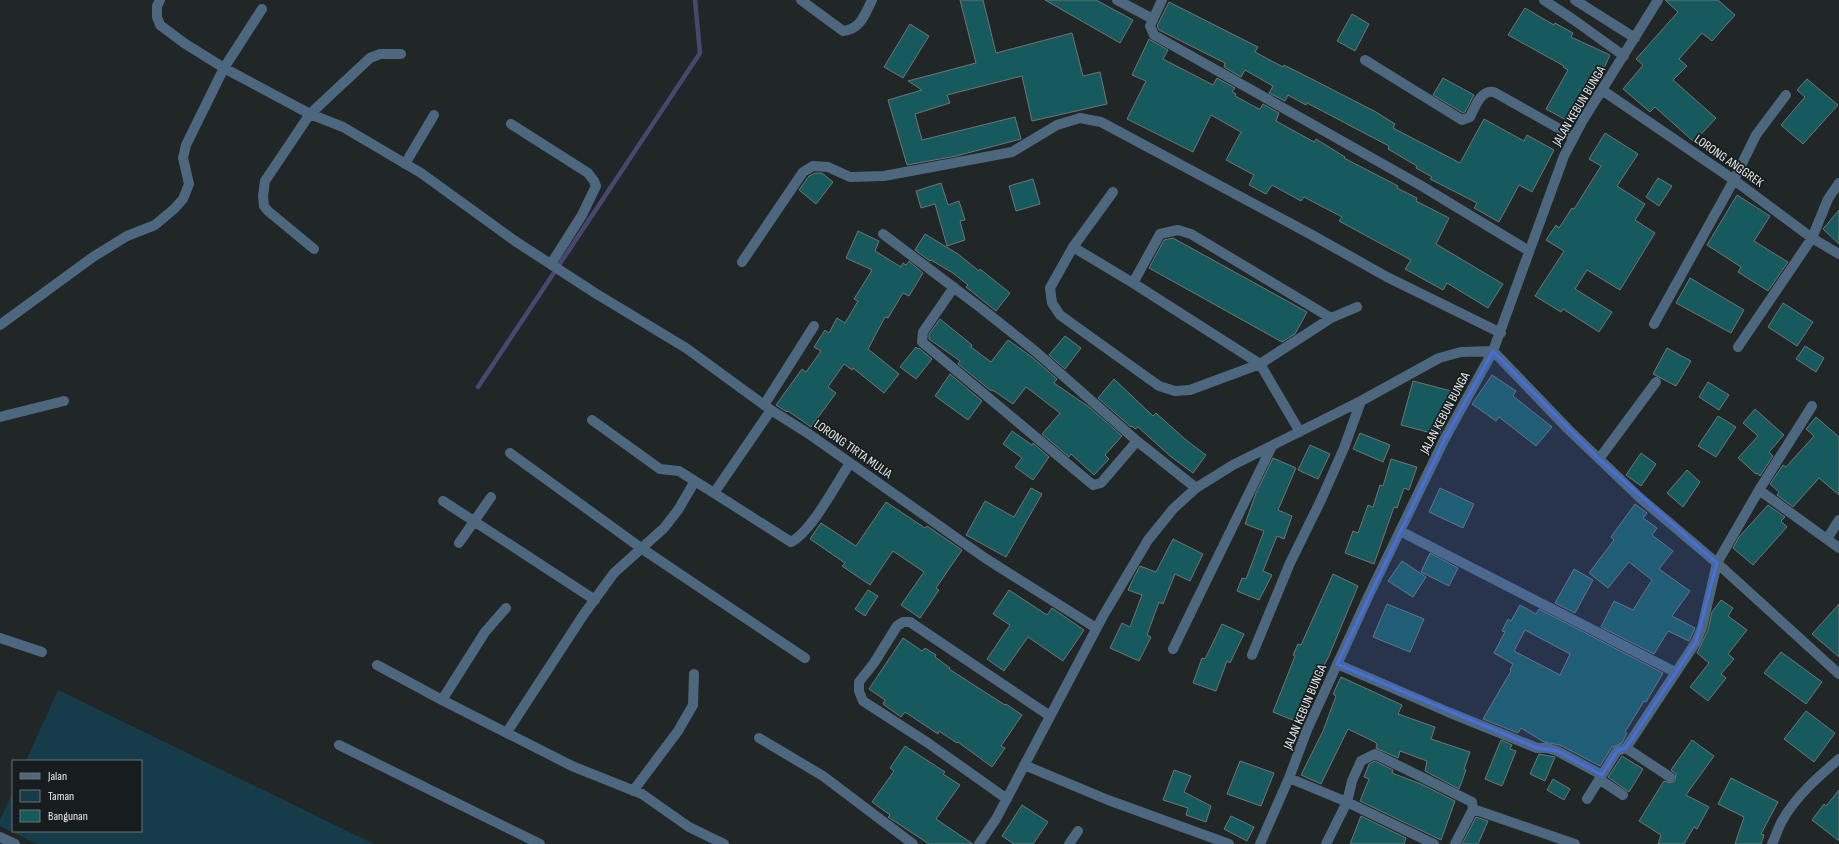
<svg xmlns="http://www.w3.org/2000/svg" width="1839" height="844" font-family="'Sofia Sans Condensed',sans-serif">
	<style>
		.green { fill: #163c49 }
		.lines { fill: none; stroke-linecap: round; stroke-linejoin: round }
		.stream { stroke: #47476f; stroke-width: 4.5 }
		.building { fill: #175a5e; stroke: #6e7575; fill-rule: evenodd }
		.minor { stroke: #4d687e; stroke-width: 10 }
		.marked { fill: #466edc; fill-opacity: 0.2; stroke: #466edc; stroke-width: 3; stroke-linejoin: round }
		.labels { text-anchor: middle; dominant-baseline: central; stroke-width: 3.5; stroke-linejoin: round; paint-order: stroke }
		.street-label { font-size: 13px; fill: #e8eced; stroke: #171c1e }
	</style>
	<rect width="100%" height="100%" fill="#212627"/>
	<path class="green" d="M58,690l316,154h-337l-37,-18v-6l13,-29v40h128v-70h-115z"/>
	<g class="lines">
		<path class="stream" d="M478,387l222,-334 -5,-53"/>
	</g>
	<path class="building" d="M960,0h23l13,53 76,-20 11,43 17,-4 7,32 -75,17 -10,-45 -75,19 3,8 -35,11 7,26 93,-23 6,22 -65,17 -49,9 -19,-65 34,-10 -14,-9 68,-18z
		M1045,0h51l37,20 -13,23z
		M1665,0h53l17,15 -23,26 -10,-8 -23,26 8,7 -14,14 43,38 -22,24 -39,-35 -5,5 -27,-23 20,-24 -7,-6 42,-47z
		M1169,2l89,45 -3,5 28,15 1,-2 18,9 74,38 19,12 -2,4 67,35 24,-44 40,22 3,-6 27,15 -22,42 -13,-7 -20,37 -25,-14 3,-5 -47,-24 2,-2 -16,-9 1,-2 -29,-17 1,-3 -82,-43 -1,2 -18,-10 -3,6 -16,-8 4,-7 -28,-16 -4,7 -17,-10 1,-4 -66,-33 -2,-4z
		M1525,8l29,17 1,-2 18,10 -2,4 39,18 -13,28 -9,-4 -22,41 -20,-11 22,-39 -5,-3 1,-1 -56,-31z
		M1352,14l17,10 -14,27 -18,-10z
		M910,24l19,12 -26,42 -19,-11z
		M1149,39l19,11 -5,9 50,26 4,-7 18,10 -3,4 4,2 -1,2 24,13h1l3,-5 16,9 -3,8 38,21 2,-3 29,18 -1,1 54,28 -1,2 20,10 -1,3 33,17 -13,26 67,40 -15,24 -41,-25 -4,7 -38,-21 6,-9 -72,-39 3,-4 -38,-20 -3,4 -29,-16 -6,9 -17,-9 5,-10 -28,-15 15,-28 -30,-17 -18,37 -66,-33 19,-38 -14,-6z
		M1443,78l31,17 -9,17 -2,1 -30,-18z
		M1807,79l31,26 -35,39 -22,-19 24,-28 -8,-7z
		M1605,133l33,21 -21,32 28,18 -10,16 20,13 -35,57 -33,-20 -12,19 37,23 -13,20 -36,-23 -2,3 -26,-16 29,-45 -18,-11 10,-15 3,3 13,-20 2,1 27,-43 -12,-7z
		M815,173h7l11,9 -17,22 -17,-14 10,-14z
		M1658,178l14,8 -13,20 -13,-9z
		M1033,179l7,25 -24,7 -7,-25z
		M941,183l7,22 11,-4 6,19 -5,1 5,19 -18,6 -12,-42 -14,4 -5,-17z
		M1737,195l33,21 -16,25 34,21 -20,29 -30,-19 3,-5 -34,-22z
		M1839,210v34l-16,-15z
		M858,231l21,10 -4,10 26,16 2,-4 3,2 3,-4 14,12 -14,23 -6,-3 -15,25 -3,-1 -17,32 31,25 -15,19 -31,-25 -1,2 -8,-6 -16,23 8,6 -25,34 -23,-16 -1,1 -11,-7 26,-36 4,3 15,-21 -7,-4 11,-17 4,3 8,-15 8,5 13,-22 -4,-2 18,-29 -26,-12z
		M925,234l33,20 21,17 1,-2 30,24 -14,18 -30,-24 2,-2 -15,-12 -22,-13 -1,1 -15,-11z
		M1173,238l134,74 -12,22 -13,8 -133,-74 15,-28z
		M1690,278l54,32 -13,23 -55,-30z
		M1783,303l30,19 -16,24 -29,-19z
		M940,319l32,26 -1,2 20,15 17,-22 24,17 25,22 -3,4 35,24 33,29 -17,19 4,4 -15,16 -23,-21 -2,3 -27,-23 18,-21 -34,-26 -13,17 -19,-13 -4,-1 -32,-26 2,-3 -31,-22v-5z
		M1065,336l16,12 -16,21 -16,-14z
		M1805,346l19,12 -8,14 -20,-13z
		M916,347l2,2 1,-1 13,11 -16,20 -16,-12z
		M1667,348l24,13 -15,25 -23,-12z
		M950,374l32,27 -14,19 -33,-24z
		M1492,375l24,16 -3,5 39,31 -16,19 -37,-29 -3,4 -24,-17z
		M1114,379l39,37 3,-3 30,27 20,15 -13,18 -23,-17 -32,-29 -3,2 -3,-3 -1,1 -33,-29z
		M1413,381l42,11 -9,30 -7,13 -38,-10z
		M1708,382l21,13 -10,15 -20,-13z
		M1755,409l29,26 -15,17 4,4 -13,20 -3,-3 -1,1 -18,-16 20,-22 -15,-13z
		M1718,416l18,11 -20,30 -18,-11z
		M1816,417l23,20v58l-20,-17 -26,29 -16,-12 2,-3 -9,-8 13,-19 3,2 28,-31 -8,-7z
		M1012,431l20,14 1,-2 16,14 -16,23 -18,-13 7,-9 -19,-14z
		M1360,433l30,12 -7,17 -30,-13z
		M1310,445l20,9 -12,25 -20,-9z
		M1641,453l15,11 -15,22 -15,-11z
		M1273,458l23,10 -18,42 14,6 -8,23 -7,-3 -14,35 9,4 -13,25 -22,-9 5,-13 4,1 18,-48 -19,-7 11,-31z
		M1391,459l26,8 -8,23 -5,-2 -7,20 -3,-1 -20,57 -29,-11 8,-22 5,2 10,-28 5,2 7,-22 3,1z
		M1687,470l13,12 -17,25 -16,-14z
		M1031,488l11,6 -36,63 -40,-22 19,-34 29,16z
		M1440,488l34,16 -11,24 -34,-16z
		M886,502l39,26 2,-2 35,24 -26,38 3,2 -19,28 -19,-13 23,-33 -31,-21 -23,34 -28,-19 3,-3 -35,-24 11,-16 35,23z
		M1635,504l12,9 -4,5 14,10 -5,7 21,16 -14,18 31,22 -18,25 23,12 -6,13 -21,-10 -14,23 -53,-27 13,-26 19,9 19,-30 -23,-18 -21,26 -19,-15 25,-33 -3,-3z
		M1768,505l17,12 -4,4 6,6 -34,38 -20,-17 6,-11z
		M1173,539l30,15 -13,27 -15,-7 -12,30 -4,-2 -12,33 4,2 -12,24 -29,-13 12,-25 8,4 12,-32 -14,-5 6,-13 6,-11 16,6z
		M1430,553l28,15 -9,18 -28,-14z
		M1402,561l24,16 -13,20 -25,-16z
		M1574,569l19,11 -18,33 -20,-10z
		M1333,574l25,12 -30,72 -6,11 -3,-1 -12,30 2,1 -9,24 -27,-11 22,-56 -2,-1 5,-11 3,1z
		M868,590l10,6 -13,20 -10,-7z
		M1009,590l38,25 5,-7 32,22 -21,31 -35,-24 -24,34 -17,-12 23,-34 -17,-11z
		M1721,600l12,8 -5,8 19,14 -19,24 6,5 -13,15 5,4 -18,23 -18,-14 19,-24 -12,-10 11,-23 4,-18z
		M1387,604l37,15 -14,33 -37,-15z
		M1839,604v53l-27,-23z
		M1520,605l16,9 3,-5 124,64 -17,29 -2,-1 -19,31 2,1 -5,10 -10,4 -12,19 -40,-21 -16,-3 -23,-14 -3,5 -35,-14 28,-48 -1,-1 3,-6 -19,-11 11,-21 -3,-1 6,-12 3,2zM1525,630l45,24 -10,21 -46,-24z
		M1222,624l22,10 -14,29 -3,-2 -11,30 -23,-8 9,-25 3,1z
		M903,638l19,13 3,-3 11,7 -1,2 15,11 -1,1 56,36 1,-1 16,11 -21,31 4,2 -13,19 -34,-25 -1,1 -18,-12 -1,3 -33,-22 -4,5 -18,-13 2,-4 -16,-11z
		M1781,652l41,30 -16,22 -42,-31z
		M1341,677l61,28 -4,9 37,13 -4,12 39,13 -6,17 2,1 -7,19 -34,-18 2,-10 -27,-10 -2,7 -22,-10 1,-4 -2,-2 -27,-13 -27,55 -20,-9 22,-44 13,-35 -3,-2z
		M1806,711l29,22 -21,29 -30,-23z
		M1501,740l11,5 -2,4 6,2 -14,35 -17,-7z
		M1692,740l22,16 -28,39 23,12 -12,22 -3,-2 -10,17h-26l3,-9 -22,-14 25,-40 6,2 5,-2 1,-7 -5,-4z
		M905,746l40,26 -2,2 17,11 -24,34 37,25h-44l-41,-27 2,-2 -18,-13 22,-31 -4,-3z
		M1539,754l16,3 -10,24 -15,-7z
		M1622,756l21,13 -14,23 -21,-15z
		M1240,761l34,12 -13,33 -34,-12z
		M1375,761l18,9 -1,3 29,11 34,17 -14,39 -81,-39 9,-22 -5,-2 5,-13z
		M1174,770l17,6 -7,16 27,14 -5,16 -20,-7 2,-7 -25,-8z
		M1731,778l47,24 -17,32 3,1 -3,9h-26l9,-27 -26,-13z
		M1553,779l17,10 -6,11 -17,-10z
		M1839,790v51l-27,-21 12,-16 2,2z
		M1022,805l26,17 -15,22h-19l-12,-8z
		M1231,816l23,11 -7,14 -23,-12z
		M1361,816l45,22 -2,6h-54z
		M1476,817l12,4 -10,23h-16z"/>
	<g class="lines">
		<path class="minor" d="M160,0l-3,6v11l3,8 24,18 40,25 86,46 33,13 78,46 94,68 80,52 91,55 85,62 38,24 176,124 111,70
			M801,0l42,31c18,-2 22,-17 29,-31
			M1117,0l36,19
			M1162,0l-12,26 4,9 266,150 109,66
			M1544,0l30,20 50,36
			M1575,0l60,38
			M1365,60l97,60 8,-3c5,-10 11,-28 24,-25l80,45
			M1602,90l132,90 78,58 27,16
			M511,124l77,49 6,8 2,5 -14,29 -31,49
			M405,164l29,-49
			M883,234l98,74 54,43 102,90 59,47
			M1073,247l60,36 127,81 -70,26 -15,1 -16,-5 -99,-71 -8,-12 -2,-15 23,-41 40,-55
			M314,249l-46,-38 -4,-5 -1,-10 2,-15 45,-67 60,-56 10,-4h21
			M742,262l61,-90 10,-6 15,1 22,10 34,-1 128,-24 45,-27 23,-7 21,4 211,113 75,42 114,56
			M1133,283l27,-49 18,-4 13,4 140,84 -71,46 40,68
			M954,287l-31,45 -1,10 171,143 8,-2 36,-42
			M1331,318l26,-11
			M1654,324l80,-144 22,-45 30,-40
			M0,325l93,-68 34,-21 28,-11 19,-16 9,-10 6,-15 -6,-26 3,-13 38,-77 38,-59
			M1738,347l74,-109 16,-39 11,-16
			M764,405l50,-79
			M771,410l-57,83 77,49c21,-11 45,-58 59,-79
			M0,417l64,-16
			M592,420l68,49 19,2 35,22
			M510,453l131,95 164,110
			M1599,459l57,-77
			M1759,490l53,-84
			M443,501l152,99
			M1400,531l275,141
			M1827,539l12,-19
			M459,543l32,-46
			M0,638l42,14
			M1173,649l99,-203
			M1252,655l38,-92 31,-63 23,-52 17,-47
			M1337,664l111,48 89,36h10l10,3 45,24
			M377,665l65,35 130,66 70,28 47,33 35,17
			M442,700l43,-68 21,-24
			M507,732l77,-118 30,-41 50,-45 14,-18 17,-29
			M759,738l64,38 90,68
			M339,745l201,99
			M1626,748l44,29
			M1024,765l84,35 121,44
			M1289,778l58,24 87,42
			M1599,779l24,16
			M633,791l45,-60 15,-26 1,-31
			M1007,799l-79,-56 -65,-42 -4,-10v-9l15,-19 23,-37 6,-4h7l140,94
			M1587,799l30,-48 9,-3 70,-106 6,-14 15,-65 42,-73 80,58
			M1473,809l102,35
			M0,837l15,7
			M979,844l17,-25 107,-203 45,-76 25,-31 23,-21 37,-23 128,-64 78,-43 22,-6 32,-1 77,80 69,66 78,66 122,111
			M1069,844l9,-13
			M1260,844l29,-66 18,-48 61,-133 76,-157 49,-89 71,-195 19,-36 75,-120
			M1326,844l21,-42 5,-21 9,-20 14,-7 97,48 1,7 -18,35
			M1772,844c4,-8 6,-16 10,-23 14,-25 36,-44 57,-62"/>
	</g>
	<path class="marked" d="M1493,351l106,108 118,104 -21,79 -70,106 -9,3 -15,24 -45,-24 -20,-3 -200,-84 107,-224z"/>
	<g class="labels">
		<g class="street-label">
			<text transform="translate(1579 106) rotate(-59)">JALAN KEBUN BUNGA</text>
			<text transform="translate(1729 161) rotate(35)">LORONG ANGGREK</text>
			<text transform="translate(1445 413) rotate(-62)">JALAN KEBUN BUNGA</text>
			<text transform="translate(853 449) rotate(35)">LORONG TIRTA MULIA</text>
			<text transform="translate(1305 707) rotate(-67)">JALAN KEBUN BUNGA</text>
		</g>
	</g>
	<rect x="12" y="760" width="130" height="72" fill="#171c1e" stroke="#6b6f71"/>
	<rect x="20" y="773" width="20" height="6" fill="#4d687e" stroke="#6b6f71"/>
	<text x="48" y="780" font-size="12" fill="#e8eced">Jalan</text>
	<rect x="20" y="790" width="20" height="12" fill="#163c49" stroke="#6b6f71"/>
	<text x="48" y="800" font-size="12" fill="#e8eced">Taman</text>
	<rect x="20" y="810" width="20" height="12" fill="#175a5e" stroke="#6b6f71"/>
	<text x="48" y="820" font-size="12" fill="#e8eced">Bangunan</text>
</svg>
